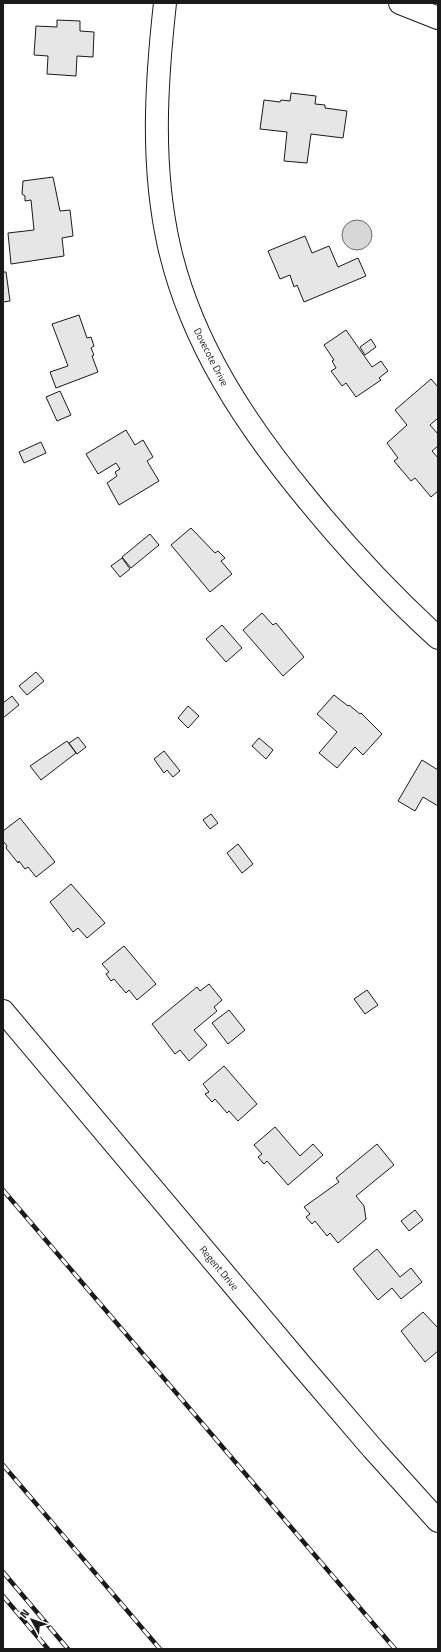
<svg xmlns="http://www.w3.org/2000/svg" width="441" height="1652" font-family="'Titillium Web',sans-serif">
	<style>
		.water { fill: #d7d7d7; stroke: #6a6a6a }
		.building { fill: #e6e6e6; stroke: #1a1a1a }
		.lines { fill: none; stroke-linecap: round; stroke-linejoin: round }
		.minor-casing { stroke: #1a1a1a; stroke-width: 24 }
		.minor { stroke: #fff; stroke-width: 22 }
		.rail-casing { stroke: #1a1a1a; stroke-width: 4.5 }
		.rail { stroke: #fff; stroke-width: 3; stroke-dasharray: 9; stroke-linecap: butt }
		.labels { text-anchor: middle; dominant-baseline: central; stroke-width: 3; stroke-linejoin: round; paint-order: stroke }
		.street-label { font-size: 10px; fill: #1a1a1a; stroke: #fff }
	</style>
	<rect width="100%" height="100%" fill="#fff"/>
	<path class="water" d="M342 235a15 15 0 1 1 30 0a15 15 0 1 1-30 0Z"/>
	<path class="building" d="M57,20l23,1v10l14,1 -1,25 -16,-1 -1,20 -29,-2 1,-18 -14,-1 2,-29 21,1z
		M291,93l25,3 -1,8 10,1v3l22,3 -4,27 -32,-4 -4,29 -23,-2 3,-29 -27,-3 4,-29 16,2 1,-2 9,1z
		M53,177l7,34 10,-1 3,26 -11,2 2,18 -53,8 -3,-31 26,-3 -3,-30 -6,1v-5l-3,-2 1,-13z
		M305,236l7,17 17,-7 9,21 20,-9 8,18 -62,26 -7,-17 -3,2 -4,-12 -10,4 -12,-28z
		M3,272h3l4,29 -7,1z
		M79,315l8,23 4,-1 3,9 -3,2 3,7 -2,1 6,16 -42,16 -6,-16 18,-6 -16,-42z
		M346,330l26,37 9,-6 7,10 -9,7 2,2 -25,17 -10,-14 -4,3 -11,-15 5,-3 -4,-7 2,-1 -10,-15z
		M371,339l5,8 -11,8 -5,-8z
		M431,379l7,8v31l-8,7 8,9v12l-6,5 6,7v33l-7,6 -16,-19 -4,3 -17,-20 4,-3 -11,-15 20,-18 -12,-15z
		M60,391l11,24 -14,6 -11,-24z
		M126,430l9,15 8,-5 10,17 -6,4 12,20 -40,24 -12,-22 10,-7 -2,-4 5,-3 -4,-6 -18,11 -12,-20z
		M41,442l5,11 -22,10 -5,-11z
		M191,528l24,25 3,-2 7,7 -4,3 11,13 -22,18 -39,-47z
		M150,534l9,11 -28,23 -9,-11z
		M122,558l8,11 -10,8 -9,-11z
		M262,613l11,12 3,-2 28,34 -21,19 -40,-46z
		M222,625l20,23 -16,14 -20,-23z
		M36,672l8,9 -17,14 -8,-9z
		M334,695l14,11 1,-1 11,9 1,-1 21,21 -19,21 -8,-8 -18,21 -18,-15 18,-21 -20,-18z
		M12,696l7,9 -16,13v-15z
		M188,706l11,10 -11,12 -10,-10z
		M78,737l8,10 -9,7 -8,-11z
		M259,738l14,12 -7,9 -14,-13z
		M67,741l9,12 -35,27 -11,-14z
		M164,751l16,20 -7,6 -6,-7 -3,3 -10,-14z
		M422,760l16,10v36l-15,-9 -8,14 -17,-10z
		M211,814l7,9 -8,6 -7,-9z
		M20,818l35,44 -19,15 -8,-10 -3,2 -6,-8 -1,2 -12,-15 1,-2 -4,-5v-10z
		M238,844l15,20 -11,9 -15,-20z
		M71,884l34,39 -18,15 -9,-10 -5,4 -23,-30z
		M124,946l32,38 -19,16 -8,-10 -3,3 -12,-14 -3,2 -5,-7 3,-2 -7,-8z
		M209,984l13,16 -8,7 3,4 -23,19 13,15 -18,16 -9,-11 -5,4 -23,-30 45,-37 3,4z
		M367,990l11,15 -13,9 -11,-15z
		M229,1010l16,20 -17,14 -16,-21z
		M224,1066l33,38 -19,17 -9,-10 -2,2 -12,-14 -3,3 -7,-8 4,-2 -6,-8z
		M275,1127l25,29 13,-12 10,11 -35,30 -21,-24 -3,3 -6,-7 4,-3 -8,-9z
		M377,1144l17,21 -38,31 8,10 2,13 -28,24 -8,-10 -3,3 -12,-15 -3,3 -6,-7 4,-3 -6,-7 35,-25 -3,-4z
		M415,1210l8,10 -14,11 -8,-10z
		M377,1249l23,28 11,-9 11,14 -21,17 -9,-11 -14,12 -25,-31z
		M423,1312l15,16v23l-13,11 -24,-31z"/>
	<g class="lines">
		<g class="minor-casing">
			<path id="minor" d="M165,3c-9,81 -14,163 4,243 22,97 77,179 139,254 40,49 83,95 130,138
				M400,3l38,15
				M3,1011l298,354 72,84 65,72"/>
		</g>
		<use href="#minor" class="minor"/>
		<g class="rail-casing">
			<path id="rail" d="M3,1190l392,459
				M3,1465l157,184
				M3,1572l65,77
				M3,1596l45,53"/>
		</g>
		<use href="#rail" class="rail"/>
	</g>
	<g class="labels">
		<g class="street-label">
			<text transform="translate(211 357) rotate(63)">Dovecote Drive</text>
			<text transform="translate(219 1268) rotate(50)">Regent Drive</text>
		</g>
	</g>
	<rect width="441" height="1652" fill="none" stroke="#1a1a1a" stroke-width="8"/>
	<g transform="translate(32 1620) rotate(310)" stroke="#ffffff" stroke-width="3" paint-order="stroke">
	<path d="M0-3L7 15L0 10L-7 15Z" fill="#1a1a1a"/>
	<text y="-6" font-size="11" font-weight="bold" text-anchor="middle" fill="#1a1a1a">N</text>
	</g>
</svg>
